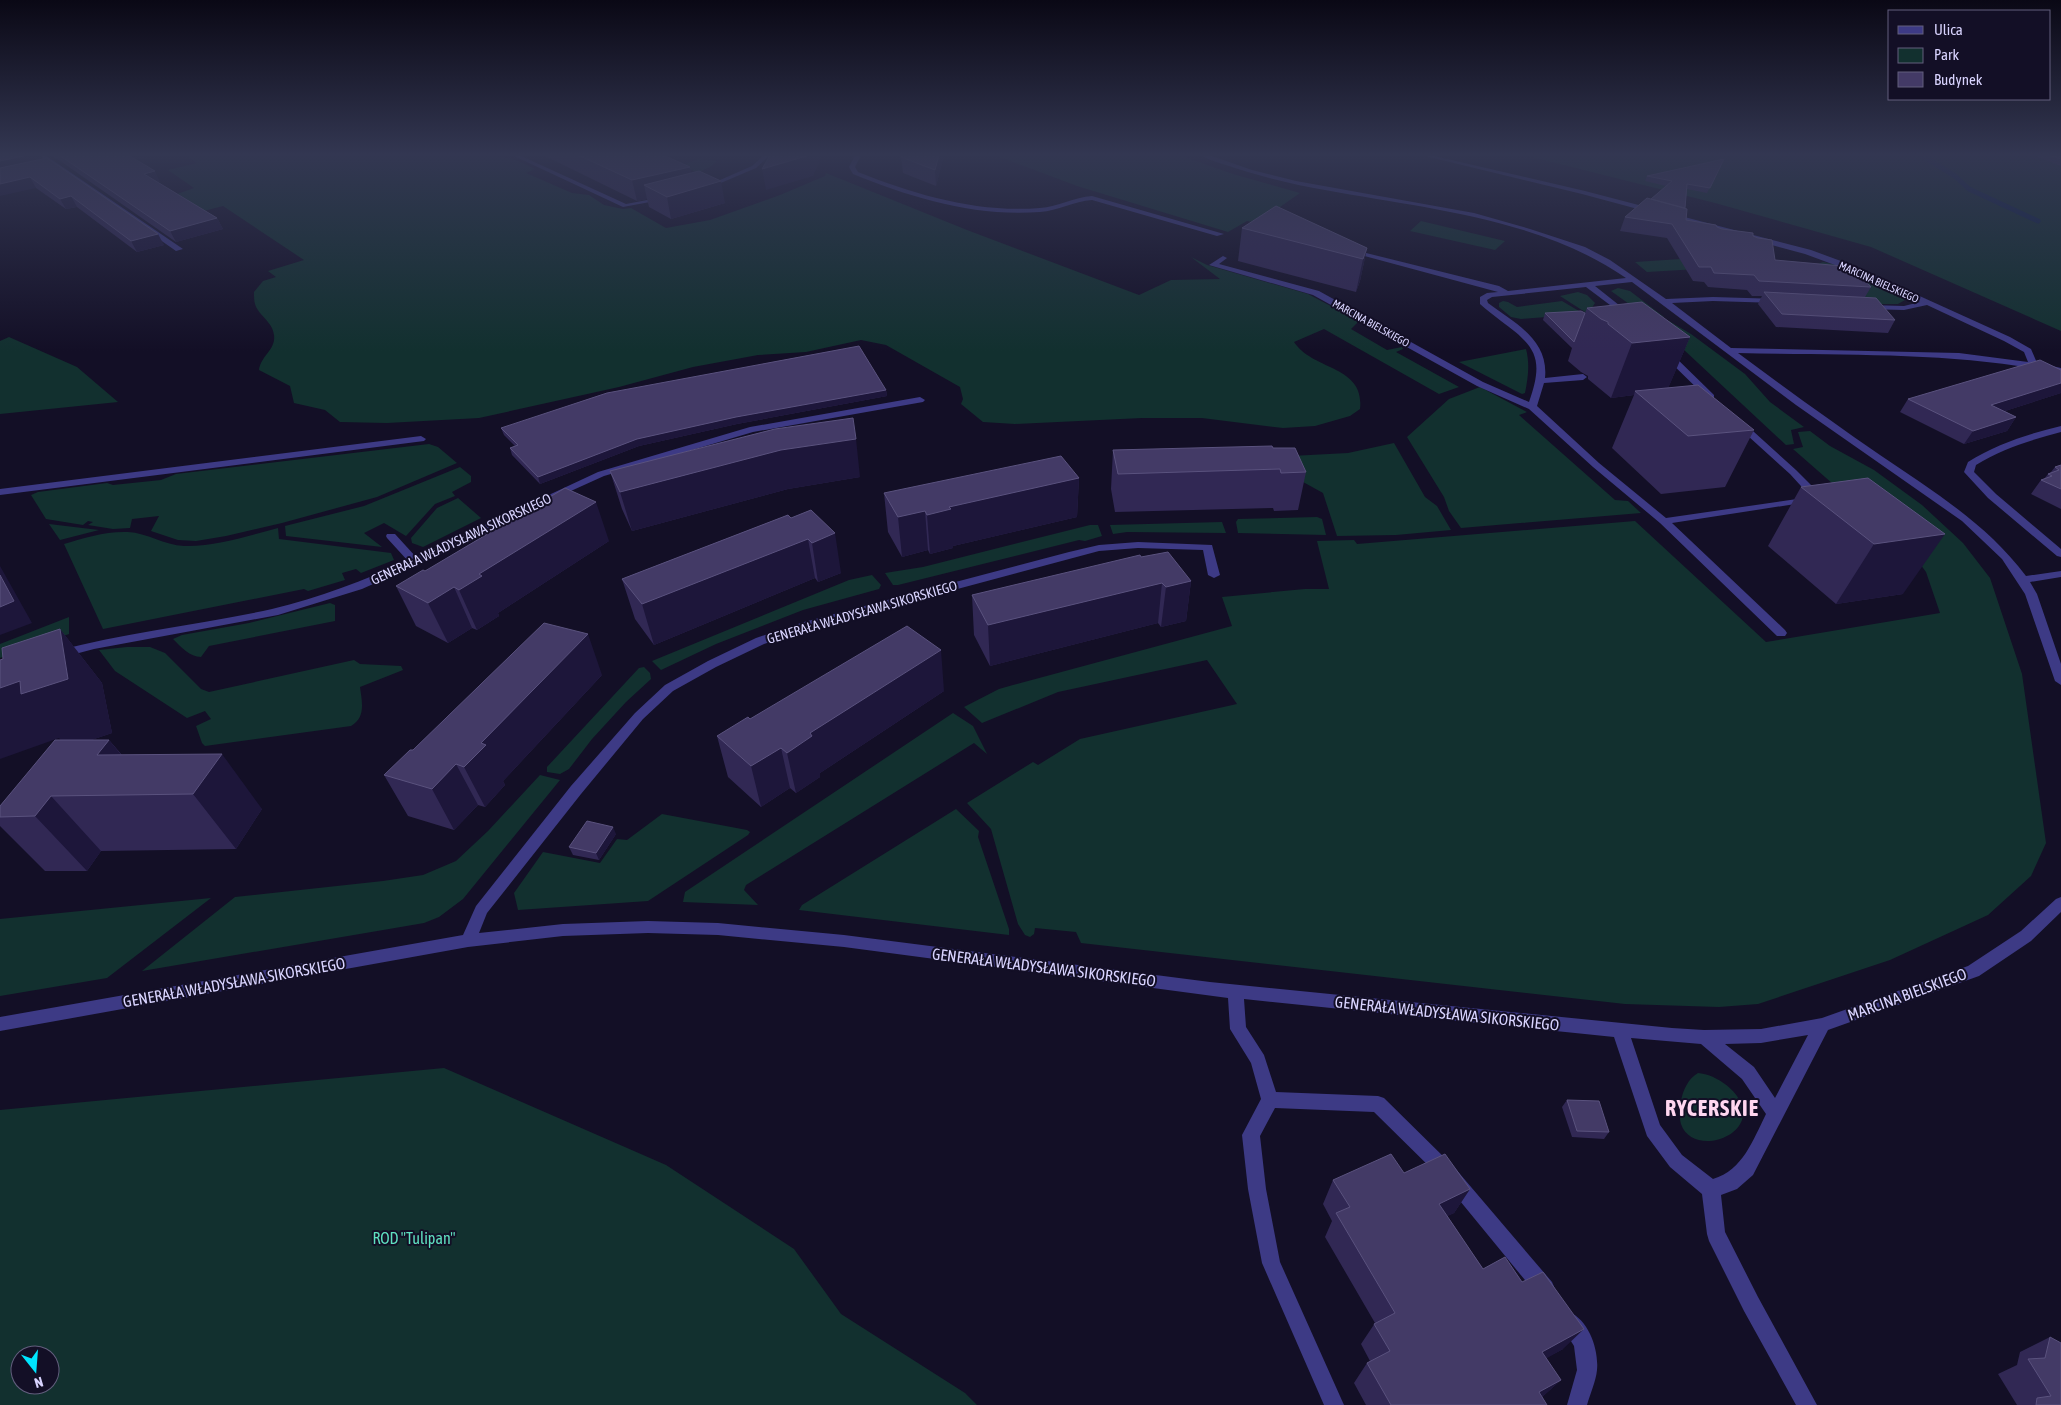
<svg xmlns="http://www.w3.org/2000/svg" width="2061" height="1405" font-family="'Asap Condensed',sans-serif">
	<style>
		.green { fill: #12302f; fill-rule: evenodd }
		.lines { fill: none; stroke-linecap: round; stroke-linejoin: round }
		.stream { stroke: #0c2248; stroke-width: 5 }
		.minor { fill: #3d3a85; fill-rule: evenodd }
		.wall { fill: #312854 }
		.shaded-wall { fill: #1d163a }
		.building { fill: #433a66; stroke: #5a527e }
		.labels { text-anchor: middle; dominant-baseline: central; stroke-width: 4; stroke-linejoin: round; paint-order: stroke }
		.far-street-label { font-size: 11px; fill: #d9d4ff; stroke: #130f26 }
		.street-label { font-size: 14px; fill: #d9d4ff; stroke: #130f26 }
		.near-street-label { font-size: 16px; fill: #d9d4ff; stroke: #130f26 }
		.near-park-label { font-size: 16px; fill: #5fe0c0; stroke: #130f26 }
		.near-district-label { font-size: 22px; font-weight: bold; letter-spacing: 1px; fill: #ffd6f0; stroke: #130f26 }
	</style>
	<rect width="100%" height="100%" fill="#130f26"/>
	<path class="green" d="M184,155h310l22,5 19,9 -9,4 46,20 17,2 15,10 19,4 8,-1 35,20 44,-8 70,-25 45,-19 1,-3 141,57 172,65 32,-15 49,-1 -29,-22 16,8 101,29 49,26v3l-6,6 36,21 15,-3 1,2 -7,3 63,35 -20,7 -115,-65 -30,13c19,29 71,23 66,67l-10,7 -35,10 -32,2 -81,-10h-60l-127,6 -32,-2 -22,-18 2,-5 -3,-12 -74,-42 -25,-5 -55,12 -48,3 -65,12 -74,20 -140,31 -92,5 -47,-1 -15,-12 -31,-7 -4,-17 -31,-16c2,-15 17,-20 15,-35 -1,-13 -16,-20 -19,-31 -1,-3 -1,-8 -1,-12l9,-11 13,-4 -8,-6 36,-11 -81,-54 -69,18 -8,-19 48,-17 -26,-18 29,-7z
		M995,155h184l54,19 67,19 -43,30 -10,-2 -19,11 -151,-46z
		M1524,155h537v176l-190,-84 -156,-44z
		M698,159l19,2 -7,6 -13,6 -14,-8z
		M1421,221l84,20 -10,9 -85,-19z
		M1726,256l23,10 -102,6 -12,-10z
		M1823,262l15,3 61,29 5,3 1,3 -7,4h-23l-60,-39z
		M1618,288l12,3 34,26 -18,-1 -35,-25z
		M1578,292l9,3 8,8 -7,11 -28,-18z
		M1503,301l5,1 9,5 45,-6 22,13 -63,5 -10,-2 -12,-10v-4z
		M1653,321h16l22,13 54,40 25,28 34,25 -13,3 3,14 -8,1z
		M9,337l68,30 41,35 -118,12v-73z
		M1526,349c4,15 2,29 -1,44l-3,1 -63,-32z
		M1480,387l47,25 -8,3 96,85 13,1 13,12 -180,15 -12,-17 -5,-14 -37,-60 42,-38z
		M1810,431l20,15 44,24 48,35 41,38 27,35 32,96 24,169 -15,33 -43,39 -98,45 -132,44 -39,3 -94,-3 -544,-61 -5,-11 -41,-4 -1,6 -4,3 -5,-2 -7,-11 -27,-95 -24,-26 66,-41 5,3 42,-26 157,-35 -30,-44 -149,32 -76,31 -18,-16 35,-18 14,-4 219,-59 -10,-29 83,-8h24l-12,-48 37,-1 3,4 278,-23 131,121 174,-29 -14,-41 -30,-41 -63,-47 -40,-35 10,-2 -5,-15z
		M1394,443l31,54 12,9 14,24 -55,5 -59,1 -14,-43 -47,-26 -4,-10 76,-4z
		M429,444l9,3 19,16 -80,34 -95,26 -56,13 -30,5 -18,-1 -27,-9 8,-15 -27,3 -2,9 -17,1 -25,-4 5,-3 -5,-1 -5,4 -37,-6 -15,-24 7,-3 69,-9 6,2 48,-5 15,-6z
		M460,467l11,9v6l-19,10 3,4 -20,8 -29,32 -22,-13 -20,10 18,14 -96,-11 -1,-10 79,-20z
		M458,498l23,20 -58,29 -11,-4 -1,-5 26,-30z
		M1317,517l5,2 4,16 -88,-2 -2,-11 2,-3z
		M1222,522l4,11 -99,-1 -14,2 -3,-9z
		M49,524l50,6 -39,10z
		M1090,525h8l4,11 -17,5 -6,-1 -181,45h-5l-8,-12 38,-6z
		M278,528l1,11 112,14 3,7 -33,13 -5,-4 -14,4 3,7 -37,11 -4,-2 -201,40 -39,-85c20,-6 42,-13 64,-12 19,1 36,13 56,14 31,1 64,-10 94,-18z
		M872,575l9,10 -2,4 -76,21 -87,34 -55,26 -9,-9 197,-81z
		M330,603l5,2v16l-126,25 -8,11c-11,0 -20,-10 -28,-18l9,-4 67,-12z
		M69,617v17l-69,24v-14z
		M127,647h23l15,6 36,36 8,3 145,-32 6,4 41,2 2,4 -43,17c2,15 6,30 -9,39l-146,20 -3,-3 -6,-17 15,-7 -6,-8 -18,7 -72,-47 -16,-21z
		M644,667l6,6 1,6 -25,23 -34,37 -23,30 -9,5 -13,-2v-5l92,-99z
		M953,713l20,13 14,28 -13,-11 -228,142 -2,5 14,15 -75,-3 2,-10z
		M540,775l20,5 -97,119 -24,18 -15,6 -35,6 -247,42 93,-74 148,-16 40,-6 33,-14 32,-30z
		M956,809l23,22 -1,6 31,92v6l-210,-25 3,-5z
		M662,814l85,16 3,2 -2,3 -100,66 -130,9 -4,-17 29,-41 57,11 17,-24 10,1z
		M211,898l-104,80 -107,18v-77z
		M444,1068l222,97 128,84 47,65 124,79 12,12h-977v-295zM20,1355h30v30h-30z
		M1698,1073c20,1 52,25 44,47 -8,23 -52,31 -61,4 -2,-7 -1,-15 0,-23 2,-11 7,-22 17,-28z"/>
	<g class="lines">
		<path class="stream" d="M1921,155l34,21 14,13 69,32"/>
		<path class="minor" d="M39,155h6l138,94 -7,2z
			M512,155h7l107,49 37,-7 3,2 -43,8z
			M764,155h6l-14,13 -47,20 -5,-1 48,-21z
			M855,155h6l-6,12 3,5c58,23 119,41 182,36 18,-1 34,-11 52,-12l132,38 -7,2 -125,-36c-18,1 -34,11 -52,12 -65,5 -128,-14 -187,-38l-4,-7z
			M1201,155h8l43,15 44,11 178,32 56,16 55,18 25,13 56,39 47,-2 67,2 1,2 -4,2 -64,-2 -41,2 59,45 228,5 69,9 -4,-10 -20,-11 -77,-36 -23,5 -38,-1v-4h3l35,1 16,-4 -77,-34 -38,-14 -223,-60 -161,-39h9l155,36 226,59 38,14 161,73 21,12 6,14 24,5v6c-105,-23 -216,-18 -323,-21 47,35 94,69 142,102 53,36 107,69 146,121l35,-5v6l-31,5 7,12 24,70v21l-6,-4 -30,-87 -23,-35 -40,-38 -166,-116 -164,-123 -37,4 34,27 1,2 -4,2 -40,-30 -94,10 -5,3 1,3c27,20 61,37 57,75l38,-4 4,3 -4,3 -39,3 -7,23 62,57 67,55 145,-21 -21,-23 -53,-48v-4h6l53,48 26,26v4l-4,1 -6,-3v3l-4,1 -136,21 113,107 2,3 -2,3h-8l-117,-113 -67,-56 -64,-58 -52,-23 -164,-91 -104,-30 14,-9 4,2 -8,6 100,27 164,91 46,20c15,-43 8,-55 -28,-81 -7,-6 -15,-11 -21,-17v-7l7,-4 11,-1 -152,-41 4,-2 149,37 9,5 118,-13c-87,-60 -199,-69 -301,-88 -34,-6 -67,-14 -99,-25 -9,-3 -18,-5 -25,-10z
			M1663,351h6l45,44v4h-6l-45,-44z
			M920,397l5,3 -2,2 -170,30 -149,44 -42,19 -79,40 -121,54 -84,26 -184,34 -34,9 -6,-4 2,-3c71,-19 144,-26 216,-42 47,-11 92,-29 136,-48l-21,-23 -1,-2 1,-2h8l21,23 182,-85 152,-45z
			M2061,426v6c-30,8 -59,17 -85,33l-2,7 22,22 65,55v8l-4,-1 -69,-58 -24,-26 4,-10c29,-18 60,-28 93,-36z
			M421,436l5,3 -2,2 -424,54v-6z
			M1138,542l74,3 8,30 -6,3 -6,-3 -5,-25 -65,-2 -39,3 -287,77 -48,16 -48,23 -43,24 -30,28 -62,75 -94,119 -8,20 84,-9 85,-3 70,2 126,12 366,47 462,46 32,2 57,-1 61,-11 146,-52 53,-35 35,-32 5,-2v15l-30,29 -52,35 -151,54 -75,145 -16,14 -16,6 4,37 33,65 59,108h-21l-52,-94 -35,-70 -2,-7 -5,-40 -32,-27 -23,-31 -33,-99 -370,-38 2,28 18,28 12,37 102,4 6,2 70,69 98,115 3,7 -3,7 -7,3 -7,-3 -96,-117 -68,-67 -99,-4 -15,28 6,53 14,73 64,143h-20l-62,-142 -14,-74 -6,-54 19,-36 -10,-36 -21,-34 -2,-31 -384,-51 -126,-12 -70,-2 -85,3 -95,11 -468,84v-14l463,-82 13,-29 95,-120 64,-73 30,-28 43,-24 48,-23 48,-16 265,-70 30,-7zM1808,1035l-33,63 -21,-31 -29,-23 36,-1zM1631,1038l70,6 41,35 24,35c-13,26 -23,56 -53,65l-31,-24 -22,-30z
			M1569,1312c20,8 30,38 28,58 -1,11 -7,24 -10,35h-20l10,-35 -3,-24 -15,-24 3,-7z"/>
	</g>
	<path class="wall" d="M0,155h40l3,4 121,86 -27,7 -60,-45 -11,2 -30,-21z
		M48,155h96l1,2 -9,3 24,22h-2l59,36 6,11 -47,13 -117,-82z
		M543,155h120l27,12 1,6 34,30 -54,16 -22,-12 -2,-8 -10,2z
		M902,155h42l-8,31 -33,-13 -2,-16z
		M2032,155h29v11z
		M1724,159l-17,34 -20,-4 -2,19 1,12 31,7 5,2 31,7 22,24 96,27 -6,10 30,23 -7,13 -112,-6 -18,-23 4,-8h-10l-5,-6 -39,-3 -4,-5 -11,-1 -26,-43 -47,-7 5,-14 26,-18 15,-13 -21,-5 2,-5z
		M1242,228l125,20 -7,33 -4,11 -118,-31z
		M1587,308l103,29 -22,51 86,42 -29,57 -64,7 -49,-46 22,-53 -23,3 -23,-19v-3l-7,-4 -13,-11 4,-13 -29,-28 2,-7h40z
		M886,390l1,6 -150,28 -98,22 -99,38 -28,-29 -2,-7 5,-2 -11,-11 -3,-7z
		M2061,393l-56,18 11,6 -9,14 -43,13 -64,-32 8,-13z
		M1273,448l33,24 -8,38 -24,1 -1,-3 -158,4 -4,-23 2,-39z
		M2061,465v44l-30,-15 10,-14 3,-1 4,-5 3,-2 4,-5z
		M610,471l250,6 -72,12 -156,42 -10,-22z
		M1079,478l-2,39 -124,29v2l-23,6 -2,-4 -26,7 -14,-25 -4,-39z
		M1868,478l35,116 -67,10 -68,-58 33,-59z
		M788,515l53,58 -23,9 -3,-4 -161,67 -19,-26 -13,-40z
		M609,541l-111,72 1,3 -22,14 -5,-2 -24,15 -32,-17 -20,-40 29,-15z
		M1141,557l50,24 -5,40 -25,6 -3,-4 -168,43 -16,-31 -2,-40z
		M60,629l42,54 10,50 -21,7h18l13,15 140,54 -26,40 -135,2 -14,20h-42l-45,-45v-20l61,-66 -58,-81z
		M602,675l-99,106 2,4 -20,22 -7,-2 -24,25 -46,-14 -24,-41 29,-25z
		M944,691l-124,82v4l-24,16 -6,-5 -29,19 -33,-30 -11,-41 33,-17z
		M616,834l-17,26 -26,-5 -4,-8z
		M1567,1100l42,32 -5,7 -32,-2 -10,-30z
		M1404,1173l66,16 -16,24 -7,3 36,53 80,80 -17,9 15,22 -19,17 5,8h-181l-12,-22 13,-20 3,-2 -9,-17 14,-21 -50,-86 7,-16 -9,-17 10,-24z
		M2050,1337l11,68h-44l-19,-31 19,-9 3,-13z"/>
	<path class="shaded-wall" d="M28,155h12l5,7 -45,11v-12z
		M125,155h19l1,2 -16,5z
		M810,155h9l1,6 -7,15 -47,14 -4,-21z
		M939,155h5l-8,31 -1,-16z
		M690,167l4,21 -50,-3 3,14 -10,2 -5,-21z
		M155,171l5,11 -11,2 -5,-10z
		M30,177l6,11 -36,8v-12z
		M721,181l4,22 -54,16 -4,-22z
		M71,196l6,11 -11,2 -6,-10z
		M217,218l6,11 -47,13 -6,-11z
		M158,234l6,11 -27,7 -6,-11z
		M1367,248l-7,33 -4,11 7,-33z
		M1690,337l-23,54h-32l-1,4 -23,3 21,-55z
		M2061,383v10l-78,25 8,-13z
		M886,390l1,6 -150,28 -98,22 -99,38 -2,-7 99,-38 99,-22z
		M2016,417l-9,14 -43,13 9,-13z
		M856,439l4,38 -72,12 -156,42 -12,-39 161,-42z
		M1079,478l-2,39 -124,29v2l-23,6 -3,-39 22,-8z
		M596,502l13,39 -111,72 1,3 -22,14 -18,-40 20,-16z
		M925,511l3,39 -26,7 -4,-40z
		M835,533l6,40 -23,9 -6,-39z
		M1945,534l-42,60 -67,10 38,-60z
		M808,539l7,39 -161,67 -12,-41z
		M0,566l32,57 -32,12z
		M1191,581l-5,40 -25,6 5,-40z
		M1162,583l-4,40 -168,43 -2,-41z
		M454,587l18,41 -24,15 -20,-40z
		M60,629l42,54 10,50 -44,15 -9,-10 -59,21v-71z
		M588,634l14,41 -99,106 2,4 -20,22 -21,-40 17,-24z
		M941,650l3,41 -124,82v4l-24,16 -9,-40 23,-20z
		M109,740l45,55 -57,-40z
		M781,748l9,40 -29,19 -10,-41z
		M222,754l40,55 -26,40 -43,-55z
		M456,764l22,41 -24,25 -22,-41z
		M51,796l50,55 -14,20 -52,-55z
		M613,827l3,7 -17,26 -3,-7z
		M1470,1189l-16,24 -30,15 15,-24z
		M1584,1329l-21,20 -41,23 20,-20z
		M1561,1380l-21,19 -1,-7z"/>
	<path class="building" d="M0,155h28l-28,6z
		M59,155h69l27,16 -11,3 73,44 -47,13z
		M578,155h85l27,12 -58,13z
		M770,155h40l-48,14z
		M902,155h37l-4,15 -34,-13z
		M2049,155h12v4z
		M47,158l111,76 -27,7 -60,-45 -11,3 -30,-22 -30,7v-16z
		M1724,159l-14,29 -23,-4 -2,24 -34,-9 21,-18 -25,-5z
		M699,171l22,10 -54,16 -23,-12z
		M1647,198l40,11 -1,11 30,5 1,2 5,2 31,4v3l5,2 14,2 3,20 78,7 18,20 -112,-6 -5,-6 -40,-2 -3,-6h-12l-27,-43 -47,-7z
		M1276,206l91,42 -4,11 -121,-31z
		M1764,292l112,6 19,22 -113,-6z
		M1642,302l48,35 -58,6 -24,-19v-2l-7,-3 -14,-11z
		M1581,311l4,2 -11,29 -29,-29z
		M859,346l27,44 -150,27 -99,22 -99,38 -28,-29 8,-3 -17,-17 106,-35z
		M2040,360l21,10v13l-70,22 25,12 -43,14 -65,-32z
		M1698,385l56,45 -66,6 -53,-45z
		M853,418l3,21 -75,11 -161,42 -10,-21 165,-42z
		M1272,446l1,2h22l11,24 -25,1 -1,-4 -162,5 -5,-24z
		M1061,456l18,22 -130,29 2,2 -24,6 -2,-4 -27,6 -14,-24z
		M2061,465v24l-20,-9 11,-4 -4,-2 11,-4 -4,-3z
		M1868,478l77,56 -71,10 -73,-57z
		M565,488l31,14 -117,72 3,2 -23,14 -5,-3 -26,16 -32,-17 27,-16 2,1z
		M811,510l24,23 -23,10 -4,-4 -166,65 -20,-25 166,-64 3,3z
		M1168,552l23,29 -25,6 -4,-4 -174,42 -16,-30 168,-40 1,2z
		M0,575l14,26 -14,6z
		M544,623l44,11 -107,109 5,2 -22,22 -8,-3 -24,25 -48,-14 26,-25h3z
		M907,626l34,24 -131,83 2,3 -25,17 -6,-5 -30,18 -34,-30 31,-19 2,2z
		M60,629l8,50 -47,15 -1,-13 -20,7v-28l3,-1 -1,-11z
		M55,740h54l-12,15 125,-1 -29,40 -142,2 -16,20 -35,1v-11z
		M587,821l26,6 -17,26 -27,-6z
		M1567,1100l32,1 10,31 -32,-1z
		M1391,1154l13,19 41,-19 25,35 -31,15 44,65 22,-12 17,25 21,-10 41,57 -42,23 19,28 -22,12 8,13h-156l-24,-42 23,-12 -16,-27 21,-11 -59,-100 14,-6 -17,-27z
		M2050,1337l11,6v62h-25l1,-7 14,-2 -23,-37 17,-1z"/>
	<linearGradient id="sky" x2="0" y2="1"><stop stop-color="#0a0815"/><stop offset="0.44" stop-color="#333752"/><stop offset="1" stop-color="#333752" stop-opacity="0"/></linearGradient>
	<rect width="2061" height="351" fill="url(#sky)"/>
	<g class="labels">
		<g class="far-street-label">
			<text transform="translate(1879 282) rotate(24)">MARCINA BIELSKIEGO</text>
			<text transform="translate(1371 323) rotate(29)">MARCINA BIELSKIEGO</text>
		</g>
		<g class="street-label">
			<text transform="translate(461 539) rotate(-25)">GENERAŁA WŁADYSŁAWA SIKORSKIEGO</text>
			<text transform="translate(862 612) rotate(-16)">GENERAŁA WŁADYSŁAWA SIKORSKIEGO</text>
		</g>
		<g class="near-street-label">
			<text transform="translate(1044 967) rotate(7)">GENERAŁA WŁADYSŁAWA SIKORSKIEGO</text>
			<text transform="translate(234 982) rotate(-10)">GENERAŁA WŁADYSŁAWA SIKORSKIEGO</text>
			<text transform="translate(1907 994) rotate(-20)">MARCINA BIELSKIEGO</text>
			<text transform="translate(1447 1013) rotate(6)">GENERAŁA WŁADYSŁAWA SIKORSKIEGO</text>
		</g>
		<g class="near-park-label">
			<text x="414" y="1238">ROD "Tulipan"</text>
		</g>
		<g class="near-district-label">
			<text x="1712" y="1108">RYCERSKIE</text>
		</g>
	</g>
	<rect x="1888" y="10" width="162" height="90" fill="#130f26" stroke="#625e7d"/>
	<rect x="1898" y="26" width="25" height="8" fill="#3d3a85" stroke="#625e7d"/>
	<text x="1934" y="35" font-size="15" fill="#d9d4ff">Ulica</text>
	<rect x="1898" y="48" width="25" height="15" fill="#12302f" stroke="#625e7d"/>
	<text x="1934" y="60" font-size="15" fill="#d9d4ff">Park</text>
	<rect x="1898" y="72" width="25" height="15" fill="#433a66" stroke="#625e7d"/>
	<text x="1934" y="85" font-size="15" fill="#d9d4ff">Budynek</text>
	<g transform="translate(35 1370) rotate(163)"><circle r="24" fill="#130f26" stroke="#625e7d"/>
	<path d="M0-4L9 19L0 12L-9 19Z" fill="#00e5ff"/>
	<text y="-8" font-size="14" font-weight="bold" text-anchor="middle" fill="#d9d4ff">N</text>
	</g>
</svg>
